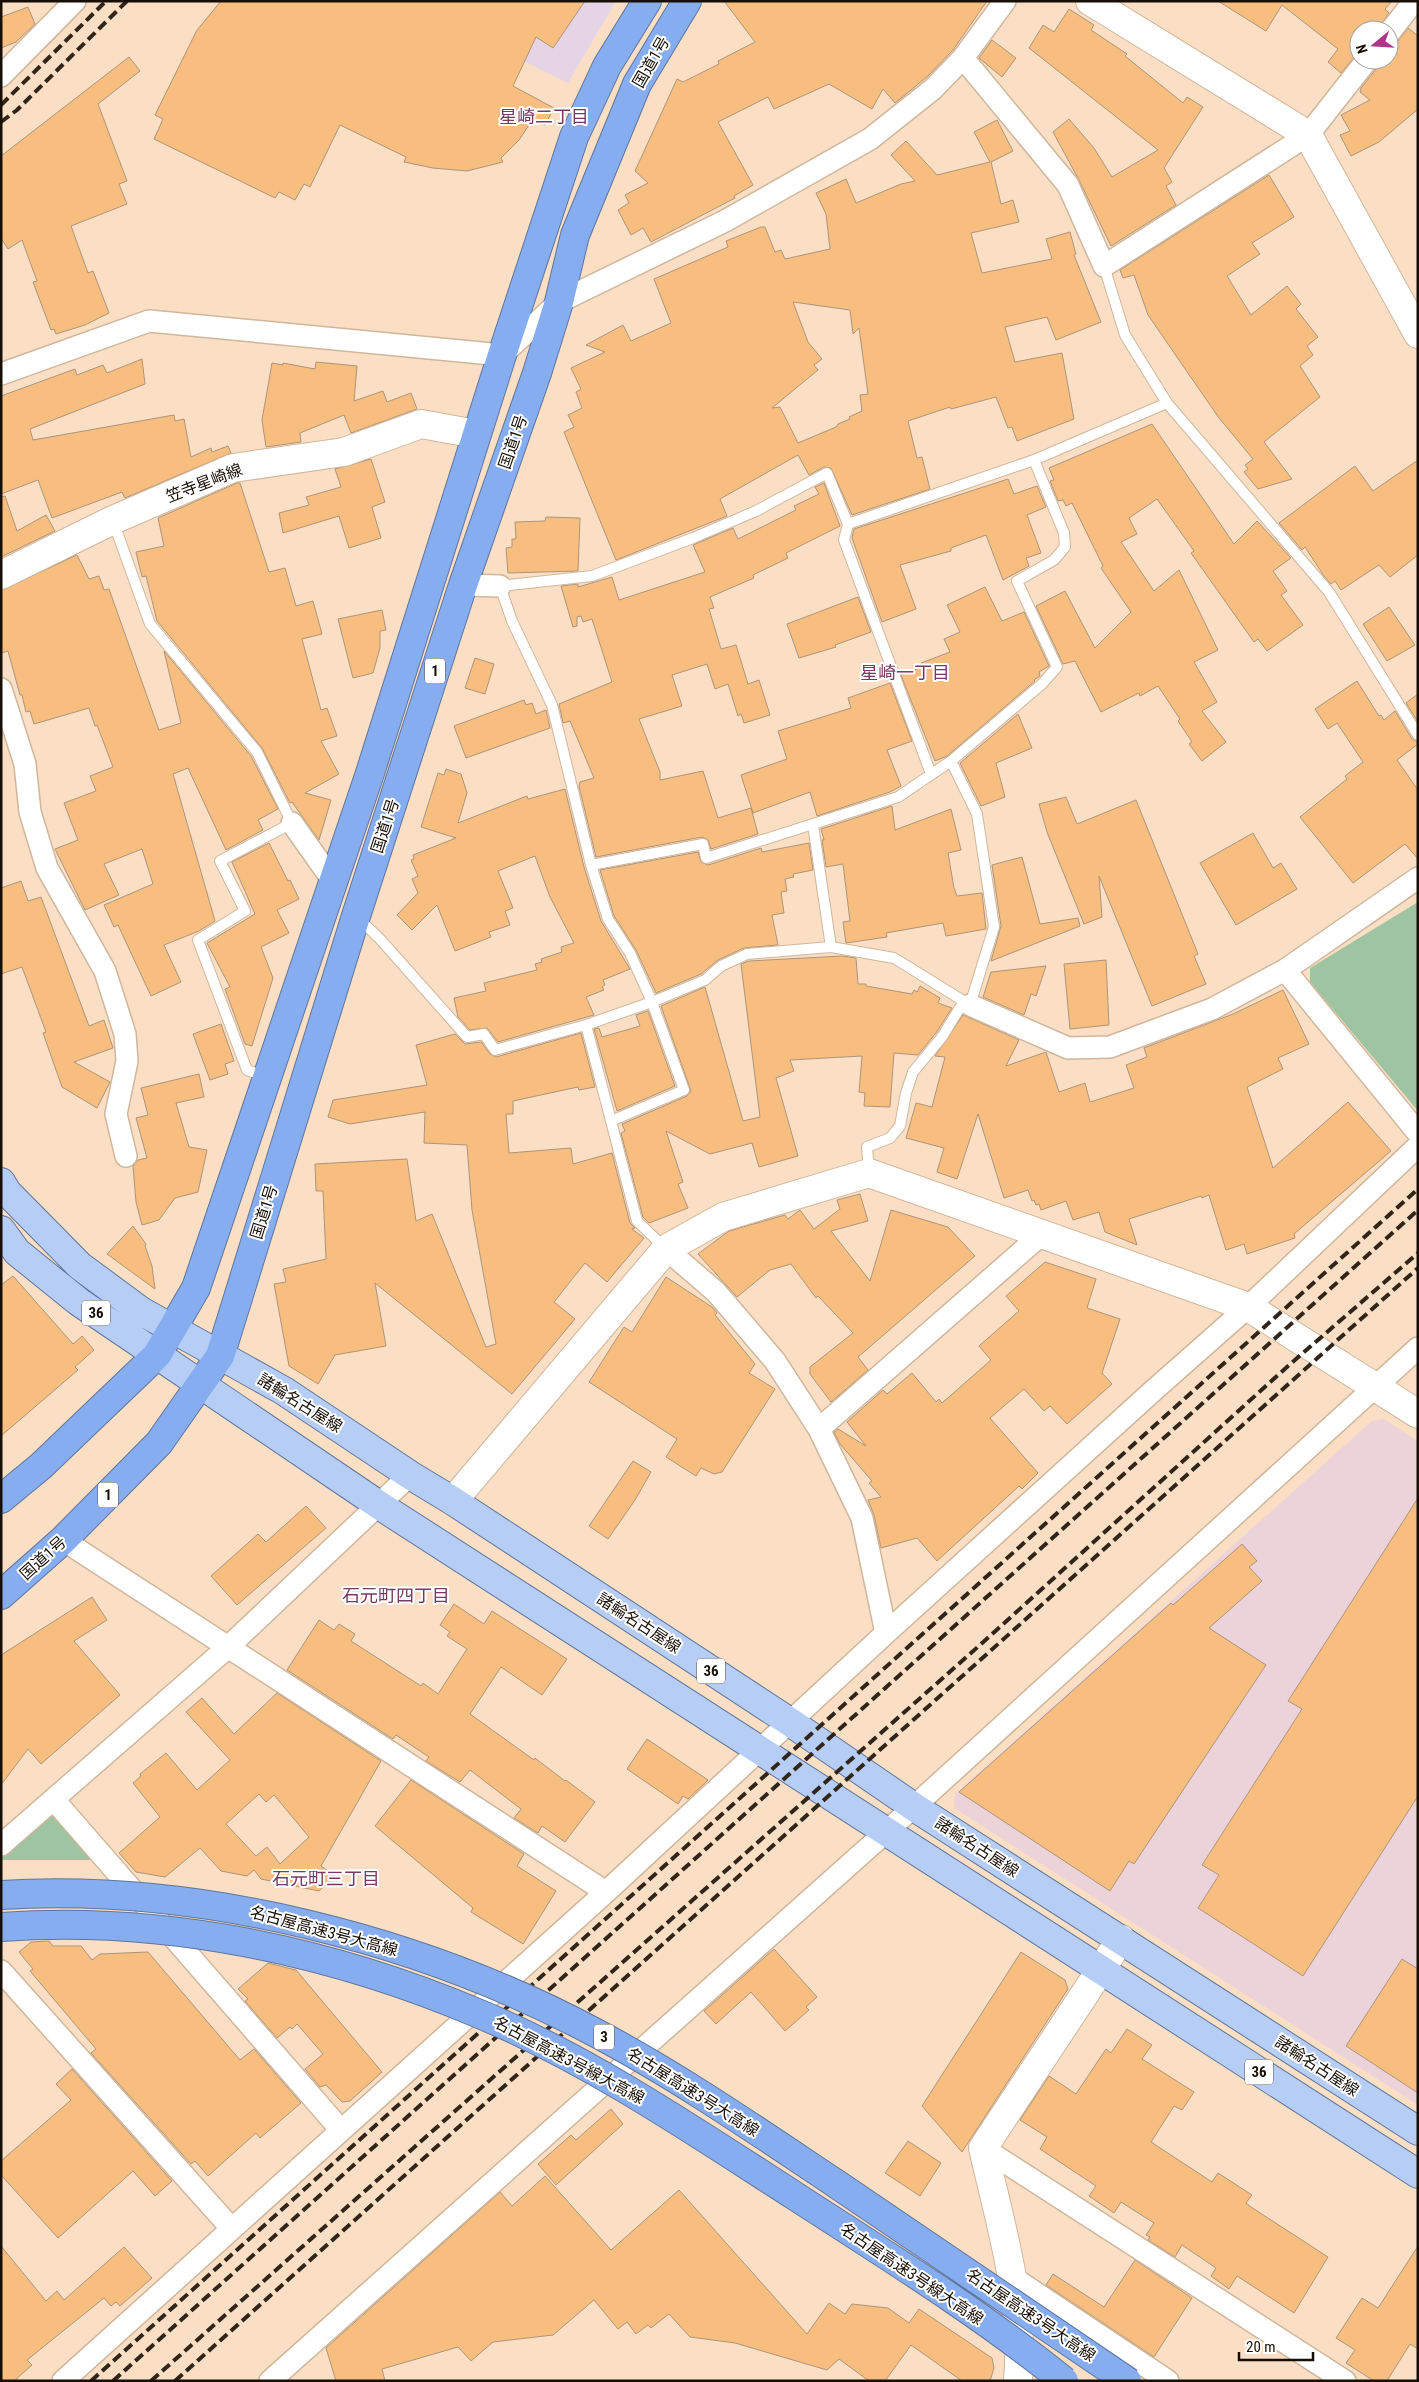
<svg xmlns="http://www.w3.org/2000/svg" width="1419" height="2382" font-family="'Roboto Condensed','Noto Sans JP',sans-serif">
	<style>
		.commercial { fill: #e5d4e6 }
		.industrial { fill: #ecd3da }
		.green { fill: #9ec4a1 }
		.building { fill: #f8be80; stroke: #ad947a; fill-rule: evenodd }
		.lines { fill: none; stroke-linecap: round; stroke-linejoin: round }
		.lane-casing { stroke: #d0b69b; stroke-width: 12 }
		.street-casing { stroke: #d0b69b; stroke-width: 24 }
		.secondary-casing { stroke: #d0b69b; stroke-width: 30 }
		.primary-casing { stroke: #5f759d; stroke-width: 30 }
		.highway-casing { stroke: #5f759d; stroke-width: 30 }
		.lane { stroke: #fff; stroke-width: 10 }
		.street { stroke: #fff; stroke-width: 21 }
		.secondary { stroke: #fff; stroke-width: 28 }
		.primary { stroke: #b6cef5; stroke-width: 28 }
		.highway { stroke: #86adef; stroke-width: 28 }
		.rail { stroke: #31251a; stroke-width: 4; stroke-dasharray: 10 5; stroke-linecap: butt }
		.highway-bridge-casing { stroke: #5f759d; stroke-width: 30; stroke-linecap: butt }
		.highway-bridge { stroke: #86adef; stroke-width: 28 }
		.labels { text-anchor: middle; dominant-baseline: central; stroke-width: 4; stroke-linejoin: round; paint-order: stroke }
		.shield { fill: #fff; stroke: #5d5650; stroke-width: 1 }
		.shield-label { font-size: 15px; font-weight: bold; fill: #170e05 }
		.street-label { font-size: 16px; fill: #170e05; stroke: #fff }
		.neighbourhood-label { font-size: 18px; fill: #783a62; stroke: #fff }
	</style>
	<rect width="100%" height="100%" fill="#fbdfc4"/>
	<path class="commercial" d="M400,1h216l-48,82z"/>
	<path class="industrial" d="M1384,1419l34,22v664l-464,-297 1,-14 417,-373z"/>
	<path class="green" d="M1418,902v209l-108,-129v-14z
		M54,1808l48,52h-101v-3z"/>
	<path class="building" d="M221,1h364l-32,47 -17,-11 -23,49 41,22 -9,17 -12,-6 -14,21 -18,18 2,4 -36,9 -34,-3 -29,-6 2,-5 -66,-32 -30,62 -6,-3 -9,16 -16,-8 -4,6 -121,-59 9,-20 -8,-4 42,-85z
		M724,1h263l-34,49 -25,26 -33,27 -12,-14 -11,20 -43,-25 -55,25 -6,-12 -50,25 35,63 -19,11 1,2 -84,44 -8,-14 -12,7 -13,-25 11,-7 -4,-8 23,-12 -13,-12 42,-92 6,3 36,-18 -1,-3 37,-19z
		M1218,1h174l-7,8 4,4 -12,17h-18v21l-18,22 -13,-11 10,-13 -56,-44 -16,26z
		M28,7l7,17 -19,18 -15,6v-31z
		M1069,9l25,16 -3,5 36,24 -2,2 58,47 4,-6 16,10 -39,61 8,14 -6,4 10,19 -65,41 -32,-66 -26,-48 16,-13 25,29 18,29 46,-27 -129,-102 14,-23 11,7z
		M1408,28l10,8v73l-39,33 -28,14 -11,-21 10,-4 -9,-16 29,-15 -10,-8 1,-4 16,-20 2,-8h10v-15l9,-4z
		M992,40l24,18 -14,19 -23,-19z
		M129,57l11,14 -42,33 29,77 -8,3 8,20 -56,22 17,47 5,-2 16,42 -24,12 -29,9 -2,-5 -3,1 -18,-48 4,-1 -15,-41 -14,9 -7,-11v-82z
		M997,120l16,31 -22,11 10,42 12,-4 6,22 -48,11 11,40 70,-14 -6,-20 24,-7 6,22 -2,1 27,67 -45,18 -9,-23 -42,10 10,35 47,-9 12,66 -57,22 -5,-14 -4,1 -12,-31 -45,12 -1,-2 -42,14 9,37 5,-1 8,32 -78,26 -21,-47 -7,-1 -15,8 -11,-20 -78,44 7,17 -111,44 -52,-128 10,-5 -6,-12 14,-7 -6,-16 5,-3 -10,-21 34,-16 -19,-7 37,-20 8,16 40,-18 -17,-44 74,-32 -2,-6 35,-14h4l10,25 6,-2 4,9 45,-10 -4,-35 -10,-21 30,-14 10,24 45,-19 14,-3 -24,-26 15,-14 31,34 53,-13 -16,-30zM793,302l57,8 3,24 6,-6 9,66 -8,1 2,16 -13,6 1,2 -12,5 -2,3 -38,16 -18,-36 -8,1 46,-38 -4,-5 8,-6 -14,-17z
		M1269,175l25,42 -42,26 8,11 -33,22 24,39 36,-29 14,18 -5,5 22,28 -11,9 6,9 -13,11 20,31 -56,45 28,37 -34,10 -14,-17 4,-3 -3,-4 8,-6 -34,-41 -71,-103 -14,-40 -11,3 -3,-8z
		M142,359l3,25 -115,45 3,11 141,-25 1,6 9,-2 7,38 20,-9 1,4 16,-6 3,7 -106,45 -3,-6 -70,26 -14,-38 -37,14v-98l74,-27 2,6 26,-10 4,8z
		M316,362l41,4 -3,35 29,-10 4,11 24,-9 6,16 -66,24 -7,-18 -44,18 1,9 -35,5 -4,-27 10,-57 11,2v-2l32,6z
		M1152,424l82,120 23,-23 34,37 -18,13 14,20 -6,4 22,30 -36,26 -9,-12 -4,3 -63,-89 3,-2 -37,-52 -28,19 8,16 -16,8 33,49 25,-21 39,80 -24,12 23,40 -15,9 24,31 -24,19 -13,-17 3,-2 -14,-21 2,-2 -22,-33 -18,10 -1,-3 -38,19 -26,-51 -12,3 -27,-58 29,-15 30,57 36,-36 -30,-44 2,-2 -31,-63 -6,3 -3,-6 -5,1 -8,-20 4,-1 -5,-12z
		M371,459l14,43 -13,5 9,31 -32,10 -10,-32 -56,17 -4,-20 30,-8 -3,-8 35,-10 -6,-18z
		M1418,460v95l-28,22 -11,-12 -38,25 -6,-9 -4,3 -7,-8 -19,-29 -3,3 -23,-27 76,-57 18,25z
		M1008,479l6,15 23,-8 9,21 -19,8 14,38 -15,5 3,8 -26,14 -17,-45 -35,13v3l-51,14 16,44 -34,13 -30,-84 2,-9z
		M237,483h3l29,89 16,-4 11,38 17,-5 9,33 -20,5 19,71 6,-2 10,28 -16,5 18,33 -34,19 26,7 -12,40 -27,-38 -2,1 -28,-55 -105,-127 -11,-45 -4,1 -6,-25 28,-6 -6,-28z
		M824,483l16,43 -54,27 2,5 -35,17 1,3 -44,19 4,11 -5,1 12,40 15,-4 12,39 11,-4 11,35 -26,8 -3,-9 -3,2 -10,-32 -13,5 -8,-25 -35,11 10,31 -43,13 21,53v8l43,-9 15,47 33,-10 7,26 -47,15 -3,-9 -6,-3 -106,20 -17,-71 1,-4 14,-4 -24,-57 -7,2 -4,-19 53,-22 -20,-63 -9,3 -2,-6 -4,1v9l-4,1 -12,-41 17,-2v3l34,-10 7,23 86,-28 -12,-27 40,-17 5,11 58,-29 -2,-4 25,-12 -4,-7z
		M5,496l12,35 29,-16 9,16 -54,26v-60z
		M546,517l34,1 -2,53 -70,2 -2,-25 6,-1v-8h4l-1,-17 30,-1z
		M77,555l12,24 10,-3 5,14 5,-1 50,141 22,-7 -17,-72 87,105 27,53 -20,11 5,10 -37,20 -38,-82 -15,6 42,147 -16,10 -35,14 17,37 -30,14 -33,-71 -4,2 -10,-22 49,-21 -11,-35 -38,15 15,31 -34,15 -30,-61 23,-9 -14,-37 32,-12 -6,-15 23,-9 -16,-42 -2,1 -6,-18 -55,16 -4,-13 -4,1 -4,-17h-2l-12,-44 -7,2v-63z
		M985,587l17,34 22,-9 25,54 -10,6 1,4 -6,4 1,1 -88,75 -12,5 -34,-86 21,-8 -1,-4 29,-11 -6,-13 16,-7 -13,-27z
		M858,597l13,35 -36,13 1,2 -37,11 -12,-34z
		M1389,607l26,38 -28,16 -24,-37z
		M382,610l4,20 -6,1v17l-7,25 -20,5 -15,-59z
		M475,658l19,6 -9,30 -20,-6z
		M1357,681l22,35 2,-1 3,5 11,-9 17,28 6,3v2l-21,16 21,30v69l-13,-15 -52,39 -53,-66 47,-38 -2,-3 18,-14 -26,-39 -9,6 -13,-20z
		M890,683l22,58 -25,9 14,36 -11,6 -73,24 -7,-24 -57,21 -12,-38 46,-16 -9,-28 73,-23 -3,-10z
		M1418,694v28l-12,-19z
		M524,700l2,5 6,-2 4,11 10,-4 4,18 -84,30 -12,-32z
		M1018,714l14,34 -36,15 9,34 -24,9 -21,-43z
		M446,769l15,5 6,19 -9,30 69,-27 1,3 37,-10 19,78 17,54 29,48 -27,11 2,5 -3,2 2,3 -18,7 8,18 -96,27 -11,-14 -17,2 -12,-13 -4,-19 32,-7 -2,-8 53,-13 -2,-6 7,-2 -1,-3 21,-7 -1,-5 13,-4 -24,-46 -15,-41 -37,15 15,37 -8,3 5,14 -21,7 2,5 -36,14 -18,-46 -25,25 -15,-15 21,-22 -6,-14 6,-3 -7,-16 3,-1 -1,-4 43,-17 -35,-11 17,-54 6,2z
		M1066,797l11,27 59,-24 62,154 -4,2 12,28 -54,22 -53,-130 3,41 -18,7 -37,-92 -8,-28z
		M892,806l3,24 56,-21 10,41 -13,3 6,35 3,8 25,-3 4,36 -40,7 -3,-13 -57,10 1,4 -41,6 -3,-21 7,-1 -7,-57 -17,3 -4,-27h2l-3,-11z
		M1253,833l20,35 8,-5 16,26 -61,36 -36,-62z
		M269,843l19,38 2,-1 9,19 -22,11 12,23 -28,14 12,31 -21,68 -7,-2 -20,-55 5,-2 -23,-44 48,-29 -23,-52z
		M809,843l4,27 -20,4 1,3 -9,2 2,12 -6,1 3,21 -12,2 6,30 -34,3 -26,12 -17,14 -45,19 -20,-43 -22,-34 -14,-46 98,-18 3,10 7,3 53,-17 1,4z
		M1022,857l18,67 38,-6 2,8 -89,35 10,-35 -9,-61z
		M21,881l7,20 13,-4 48,129 15,-6 9,28 -39,14 36,20 -13,26 -35,-21 -19,-54 3,-1 -24,-65 -21,7v-86z
		M842,956l14,2 2,26h8v2l46,8 2,-4 3,2 3,-6 20,12 -2,5 14,5 -16,25 -18,22 -24,-2 -4,54 -26,-1 1,-13 -6,-1 3,-36 -72,4 4,11 -18,7 22,78 -39,11 -7,-24 -42,11 -44,-23 17,51 -5,2 10,24 -39,15 -6,-6 -22,-84 4,-2 -3,-7 65,-28 4,-5 -30,-85 44,-19 38,134 17,-4 -19,-153 8,-3z
		M1106,960l3,65 -39,4 -6,-65z
		M1046,966l-10,30 -5,-2 -7,21 -41,-18 8,-25z
		M1283,990l26,54 -31,14 5,11 -36,18 26,81 75,-66 43,49 -97,83 1,4 -48,16 -3,-10 -18,6 -17,-55 -7,3 -1,-2 -72,23 8,26 -32,-13 -6,-20 -26,8 -7,-19 -25,9 -2,-6 -3,1 -2,-5 -2,1 -4,-11 -24,8 -26,-84 -21,65 -20,-7 7,-24 -38,-10 10,-35 16,4 13,-50 -10,-1 28,-41 56,25 -13,26 40,-14 13,40 26,-9 5,19 44,-14 -8,-23 21,-8 -3,-9 89,-34z
		M648,1011l27,75 -58,25 -23,-82 5,-1 3,9 38,-11 -4,-11z
		M221,1024l13,37 -9,3 3,10 -18,6 -17,-46z
		M581,1033l14,54 -16,3 -1,-3 -65,14v13h-7l3,39 62,-5 2,16 39,-11 18,70 5,5 -3,1 12,9 -37,44 -22,-19 -31,39 21,17 -63,75 -137,-111 11,63 -51,9 -17,29 -29,-18 -15,-82 12,-2 -3,-13 43,-10 -3,-68h-7l-1,-27 92,-5 9,62 16,-7 54,133 10,-3 -24,-134 -5,-65 -43,-2 1,-31 -75,12 -22,-7 5,-17 94,-15 -11,-40 39,-11 10,10 16,-2 9,12 6,3z
		M199,1074l5,23 -28,6 13,44 18,3 -9,42 -23,6 -16,22 -17,5 -6,-23 -3,-36 5,-6 9,-2 -11,-40 12,-3 -7,-27z
		M860,1194l8,27 -37,10 39,50 21,-71 57,17 27,29 -117,101 10,13 -37,32 -21,-28v-7l43,-34 -35,-37 -2,2 -25,-34 -21,6 -33,27 -39,-43 31,-23 56,-16 3,4 12,-9 14,19 26,-20 -3,-9z
		M133,1226l13,18 -1,2 7,20 3,23 -48,-35z
		M1045,1262l51,17 -9,29 33,11 -18,54 10,11 -45,40 -17,-18 -6,5 -20,-22 -34,29 48,55 -16,16 -3,-3 -82,75 -20,-23 -36,10 -7,-33 -6,-15 13,-3 -12,-14 3,-2 -32,-37 -6,-12 4,-3 28,17 -19,-24 36,-32 4,4 25,-21 24,29 3,-3 3,4 49,-43 -12,-14 40,-35 -13,-15z
		M13,1276l60,68 9,-8 12,14 -19,17 3,3 -77,66v-151z
		M666,1277l46,30 5,6 -2,2 40,49 -6,9 26,16 -53,83 -8,2 -13,-6 -5,8 -30,-19 11,-18 -88,-57 35,-55 8,5z
		M633,1461l18,11 -16,28 -27,39 -19,-13z
		M1418,1498v298l-115,180 -105,-68 21,-33 -17,-10 100,-156 -14,-8z
		M306,1506l20,22 -89,77 -26,-29 47,-42 8,8z
		M1242,1544l15,17 -8,6 13,14 -53,47 57,37 -132,199 -5,-3 -19,30 -151,-99 212,-189 2,2z
		M92,1597l15,23 -33,21 46,54 -79,69 -13,-15 -27,36v-130z
		M454,1604l30,20 8,-13 75,48 -25,36 -41,-28 -31,47 64,46 1,-2 30,23 1,-1 29,22 -30,40 -23,-16 -4,7 -24,-15 7,-9 -51,-39 -10,12 -34,-21 3,-4 -33,-22 -3,4 -106,-69 32,-50 15,10 5,-6 16,10 -4,7 70,45 2,-3 15,11 29,-45 -20,-13 3,-4 -10,-7z
		M277,1693l104,68 -60,105 14,10 -16,15 -58,-12 -7,-9 -7,6 -26,-5 -21,-23 -35,29 -29,-5 -17,-19 41,-36 -27,-34 8,-7 -1,-2 26,-21 31,37 33,-30 -44,-48 16,-14 32,36zM259,1794l7,8 8,-7 35,42 -29,27 -13,-17 -11,9 -30,-32z
		M647,1739l61,41 -20,19 -5,-3 -5,8 -51,-35z
		M411,1780l113,74 -7,12 39,25 -33,53 -52,-32 2,-4 -98,-82z
		M49,1941l4,5h28l11,14 8,-6 48,-2 92,108 14,-11 47,54 -41,35 -4,-5 -48,43 -13,-15 -4,3 -100,-111 5,-4 -66,-78 3,-2 -14,-17 12,-10z
		M774,1949l43,48 -11,10 3,3 -24,21 -34,-39 -35,32 -12,-13z
		M1021,1952l44,28 3,9 -106,163 -40,-46z
		M1402,1959l16,10v124l-72,-47z
		M268,1963l28,7 86,102 -32,29 -8,1 -16,-17 -6,2 -15,-18 18,-15 -26,-30 -5,5 -2,-2 -13,11 -32,-37 3,-2 -10,-10z
		M1127,2029l25,16 -10,14 52,33 -12,18 -8,-4 -23,36 61,40 6,-9 34,22 -6,8 5,4 77,50 -34,56 -57,-37 -8,13 -18,-13 5,-8 -34,-23 -7,12 -27,-17 2,-3 -4,-2 8,-12 -33,-21 -7,11 -25,-17 7,-10 -56,-37 7,-12 -27,-17 29,-44 27,18 30,-45 5,4z
		M72,2069l100,112 -17,15 -22,-25 -75,67 -57,-63v-14l70,-61 -15,-16z
		M611,2109l12,15 -67,61 -18,-21 33,-29 5,5z
		M908,2141l33,22 -21,33 -35,-23z
		M545,2176l66,74 68,-60 128,144 22,-31 16,11 7,-10 36,4 21,15 10,-14 73,49 2,10 -4,13h-28l-51,-36 -26,36h-16l-30,-22 -12,11 -92,-27 -45,-6 -21,-23 -18,14 -3,-3 -12,9 -9,-12 -9,7 -24,-29 -41,35 -60,7 -22,19 -13,-14 -76,22 3,12h-49l-10,-33 174,-156 12,14z
		M1,2246l45,55 11,-10 7,9 60,-53 28,31 -32,28 -4,-4 -5,4 -7,-8 -77,62 5,5 -18,16h-13z
		M1418,2246v103l-8,-5 -23,37h-13l-28,-18 9,-13 -19,-12 26,-40 16,10z
		M1135,2260l57,38 -38,59 -108,-72 7,-11 51,33z"/>
	<g class="lines">
		<g class="lane-casing">
			<path id="lane" d="M1104,266l21,69 42,68 162,189 89,143
				M113,521l37,103 107,128 35,71 -72,38 25,50 -47,29 49,130 20,7
				M848,524l186,-64 133,-57
				M813,825l18,122
				M591,865l112,-21 3,14 192,-61 53,-36 91,-77 15,-17 -40,-86 37,-21 11,-13 -1,-14 -30,-73
				M357,917l23,22 87,98 17,-3 11,16 91,-25 66,-23 53,-22 16,-14 26,-12 84,-7 63,11 76,47 24,-78 -17,-113 -26,-53
				M586,1025l51,196 28,27
				M611,1121l73,-31 -32,-88 -22,-49 -22,-34 -17,-54 -39,-160 -40,-84 -12,-35 92,-10 101,-38 63,-27 71,-38 21,51 -4,16 87,234
				M869,1172l-2,-25 23,-9 10,-12 6,-33 7,-21 29,-35 22,-36"/>
		</g>
		<g class="street-casing">
			<path id="street" d="M1389,33l25,-32
				M963,58l105,127 36,81 204,-131 59,-75
				M1,76l74,-75
				M1,374l148,-53 353,34 57,-53 166,-81 145,-82 63,-50 30,-31 42,-57
				M463,585l37,1
				M1,689l24,75 5,48 17,56 58,103 20,63 2,27 -11,53 10,42
				M292,823l41,58
				M1285,970l133,163
				M970,1005l98,43 42,-1 102,-38 73,-39 133,-92
				M666,1249l50,43 59,69 44,68 43,89 24,115
				M819,1429l223,-195
				M63,1540l543,352
				M54,1800l286,329
				M1,1845l226,-197 183,-173
				M1,1971l231,258
				M983,2148l362,233
				M1012,2277l156,104
				M63,2381l543,-489 280,-259 268,-243 94,-83 170,-161
				M270,2381l616,-549 532,-484"/>
		</g>
		<g class="secondary-casing">
			<path id="secondary" d="M1090,1l218,134 110,199
				M1,575l112,-55 120,-52 111,-16 77,-28 55,10
				M453,1501l213,-252 57,-32 146,-44 379,134 170,107
				M1018,2381c7,-78 -18,-158 -35,-233l138,-209"/>
		</g>
		<g class="primary-casing">
			<path id="primary" d="M1,1182l6,10 73,74 61,45 143,80 126,84 43,26 337,221 124,85 504,324
				M1,1230l16,22 62,50 300,203 1039,669"/>
		</g>
		<g class="highway-casing">
			<path id="highway" d="M1,1499l40,-33 116,-111 39,-67 174,-515 132,-418 72,-218 33,-71 40,-65
				M1,1595l62,-55 96,-97 61,-87 136,-440 107,-331 74,-212 22,-71 16,-67 62,-151 50,-83"/>
		</g>
		<use href="#lane" class="lane"/>
		<use href="#street" class="street"/>
		<use href="#secondary" class="secondary"/>
		<use href="#primary" class="primary"/>
		<use href="#highway" class="highway"/>
		<path class="rail" d="M1,105l105,-104
			M1,122l16,-12 110,-109
			M91,2381l1327,-1192
			M113,2381l1305,-1171
			M151,2381l829,-736 308,-279 130,-113
			M175,2381l1243,-1113"/>
		<g class="highway-bridge-casing">
			<path id="highway-bridge" d="M1,1895c199,-12 419,44 595,138 83,44 161,98 239,150 98,66 195,132 292,198
				M1,1927c163,-12 331,24 481,88 111,47 212,116 313,181 91,59 185,117 269,185"/>
		</g>
		<use href="#highway-bridge" class="highway-bridge"/>
	</g>
	<g class="labels">
		<g class="shield">
			<rect x="425" y="658.5" width="20" height="25" rx="4"/>
			<rect x="82" y="1300.5" width="28" height="25" rx="4"/>
			<rect x="98" y="1482.5" width="20" height="25" rx="4"/>
			<rect x="697" y="1658.5" width="28" height="25" rx="4"/>
			<rect x="594" y="2024.5" width="20" height="25" rx="4"/>
			<rect x="1245" y="2059.5" width="28" height="25" rx="4"/>
		</g>
		<g class="shield-label">
			<text x="435" y="671">1</text>
			<text x="96" y="1313">36</text>
			<text x="108" y="1495">1</text>
			<text x="711" y="1671">36</text>
			<text x="604" y="2037">3</text>
			<text x="1259" y="2072">36</text>
		</g>
		<g class="street-label">
			<text transform="translate(651 62) rotate(-60)">国道1号</text>
			<text transform="translate(513 442) rotate(-71)">国道1号</text>
			<text transform="translate(204 483) rotate(-21)">笠寺星崎線</text>
			<text transform="translate(385 826) rotate(-72)">国道1号</text>
			<text transform="translate(264 1212) rotate(-73)">国道1号</text>
			<text transform="translate(300 1403) rotate(32)">諸輪名古屋線</text>
			<text transform="translate(43 1558) rotate(-42)">国道1号</text>
			<text transform="translate(639 1623) rotate(33)">諸輪名古屋線</text>
			<text transform="translate(977 1847) rotate(33)">諸輪名古屋線</text>
			<text transform="translate(324 1931) rotate(15)">名古屋高速3号大高線</text>
			<text transform="translate(569 2060) rotate(28)">名古屋高速3号線大高線</text>
			<text transform="translate(1317 2066) rotate(33)">諸輪名古屋線</text>
			<text transform="translate(693 2092) rotate(32)">名古屋高速3号大高線</text>
			<text transform="translate(912 2274) rotate(34)">名古屋高速3号線大高線</text>
			<text transform="translate(1031 2315) rotate(34)">名古屋高速3号大高線</text>
		</g>
		<g class="neighbourhood-label">
			<text x="544" y="116">星崎二丁目</text>
			<text x="905" y="672">星崎一丁目</text>
			<text x="396" y="1595">石元町四丁目</text>
			<text x="326" y="1878">石元町三丁目</text>
		</g>
	</g>
	<rect width="1419" height="2382" fill="none" stroke="#170e05" stroke-width="5"/>
	<g transform="translate(1374 45) rotate(252)"><circle r="24" fill="#ffffff" stroke="#a29f9b"/>
	<path d="M0-4L9 19L0 12L-9 19Z" fill="#af3589"/>
	<text y="-8" font-size="14" font-weight="bold" text-anchor="middle" fill="#170e05">N</text>
	</g>
	<path d="M1239 2352v8h74v-8" fill="none" stroke="#170e05" stroke-width="2.5"/>
	<text x="1246" y="2352" font-size="15" fill="#170e05" stroke="#ffffff" stroke-width="4" paint-order="stroke">20 m</text>
</svg>
